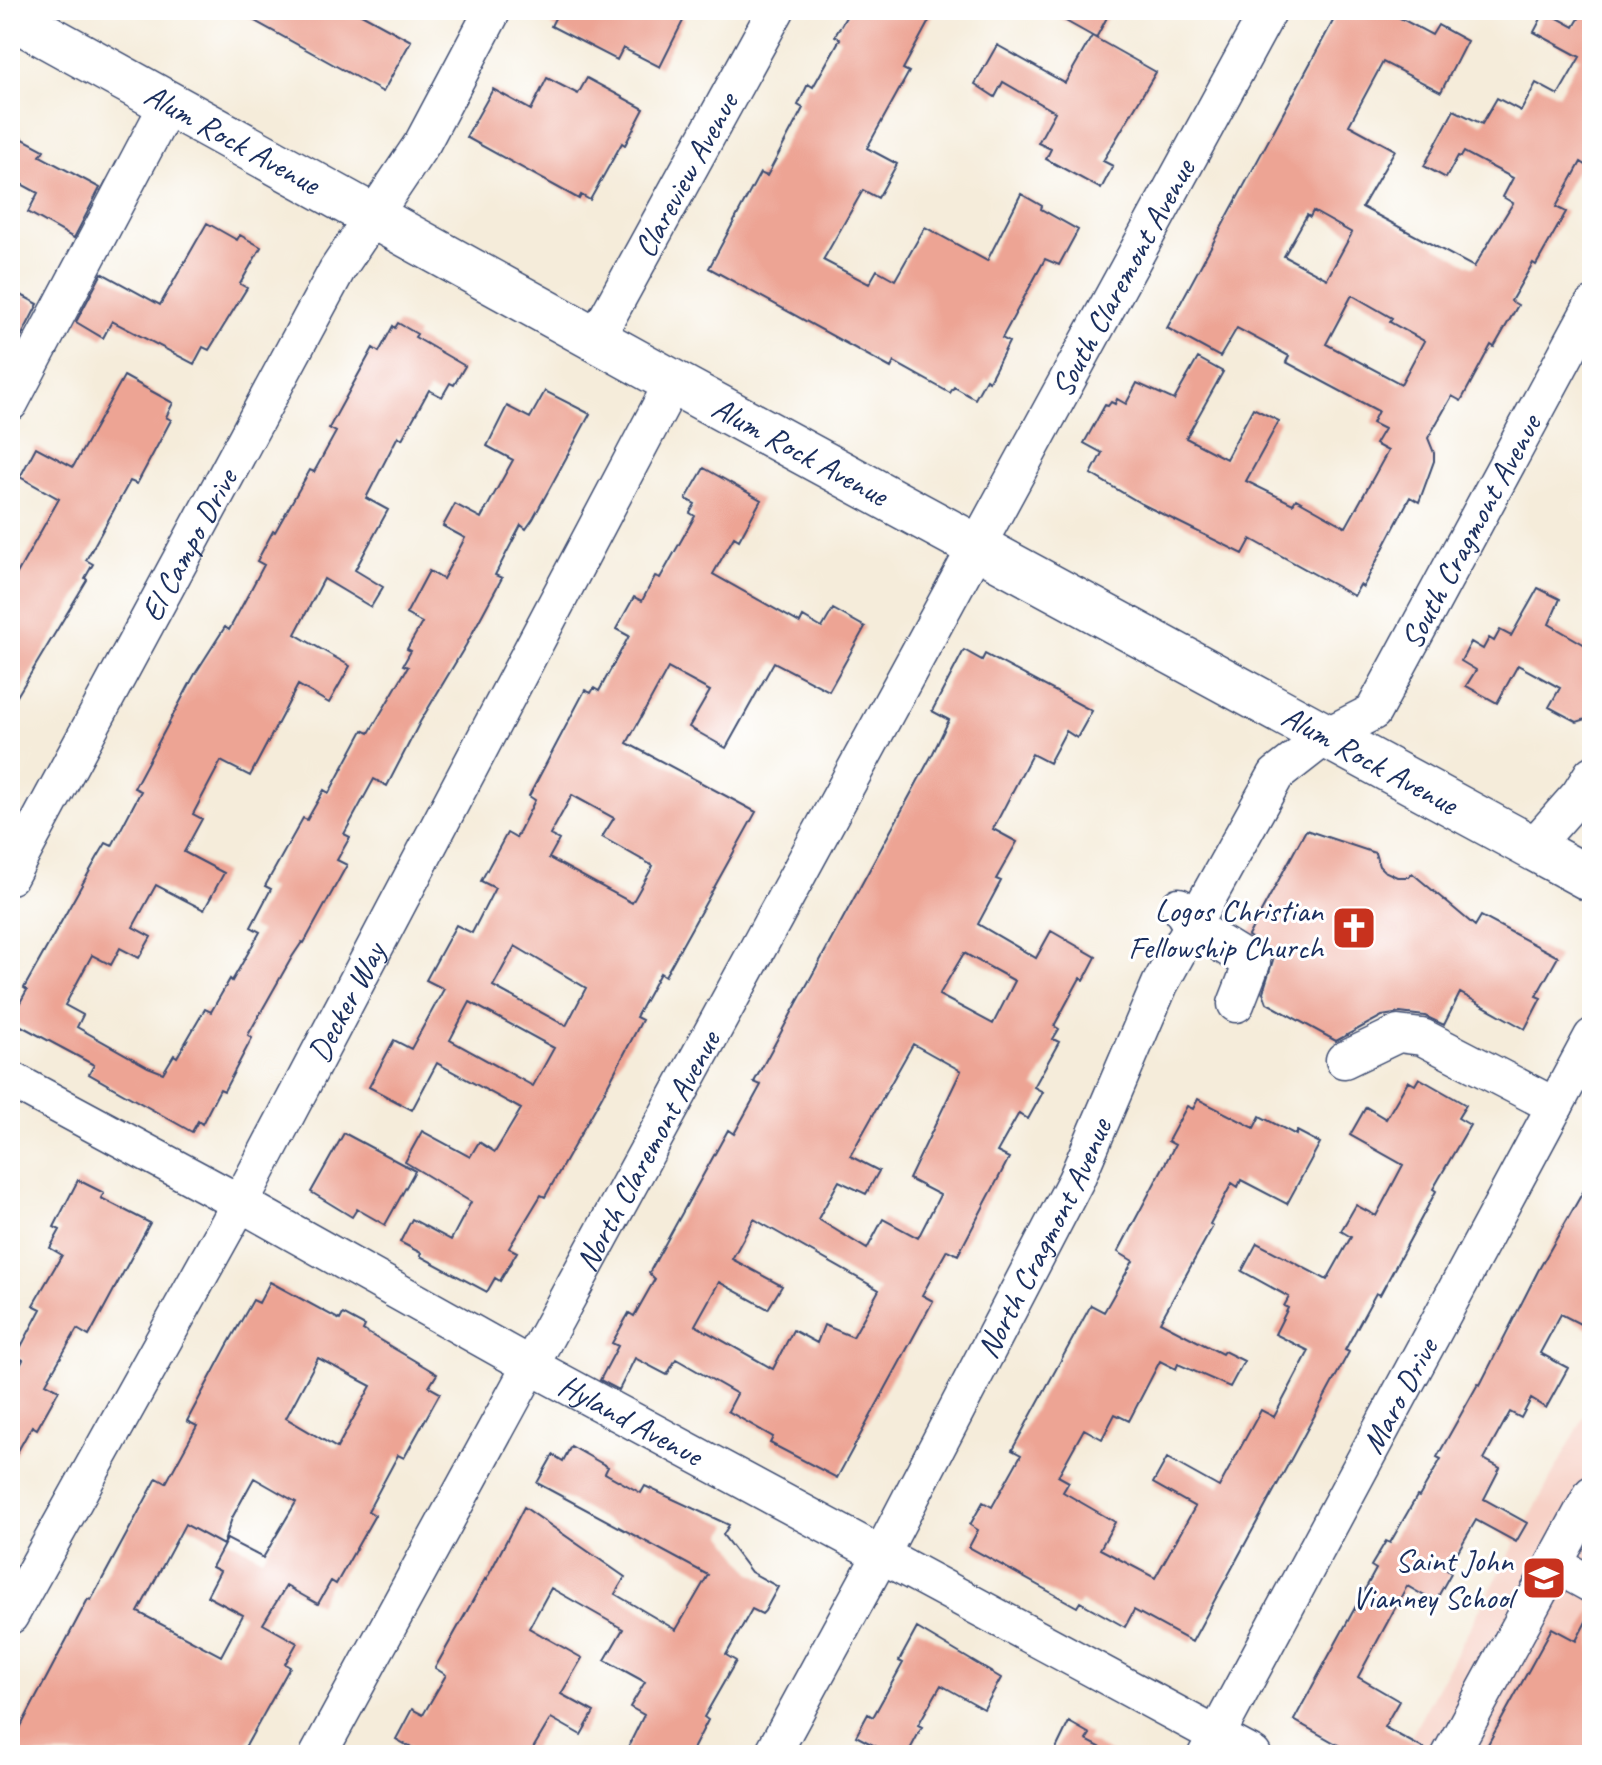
<svg xmlns="http://www.w3.org/2000/svg" width="1602" height="1765" font-family="Caveat,sans-serif">
	<style>
		.built { fill: #f7d1c6 }
		.building { fill: #eda494; fill-rule: evenodd }
		.lines { fill: none; stroke-linecap: round; stroke-linejoin: round }
		.minor-casing { stroke: #3c4b71; stroke-width: 39 }
		.major-casing { stroke: #3c4b71; stroke-width: 47 }
		.minor { stroke: #fff; stroke-width: 36 }
		.major { stroke: #fff; stroke-width: 44 }
		.labels { text-anchor: middle; dominant-baseline: central; stroke-width: 6; stroke-linejoin: round; paint-order: stroke }
		.street-label { font-size: 32px; fill: #1b2f5e; stroke: #fff }
		.poi-label { font-size: 32px; fill: #1b2f5e; stroke: #fff; text-anchor: end }
	</style>
	<rect width="100%" height="100%" fill="#fff"/>
	<filter id="ink" filterUnits="userSpaceOnUse"><feTurbulence type="fractalNoise" baseFrequency=".0125" numOctaves="2"/><feDisplacementMap in="SourceGraphic" scale="16" xChannelSelector="R" yChannelSelector="G"/><feConvolveMatrix kernelMatrix="1 2 1 2 8 2 1 2 1" color-interpolation-filters="sRGB"/></filter>
	<filter id="wash" filterUnits="userSpaceOnUse"><feTurbulence type="fractalNoise" baseFrequency=".006" numOctaves="4" result="noise"/><feDisplacementMap in="SourceGraphic" scale="32" xChannelSelector="R" yChannelSelector="G"/><feGaussianBlur stdDeviation="1.8" result="paint"/><feColorMatrix in="noise" values="0 0 0 0 0 0 0 0 0 0 0 0 0 0 0 0 0 1.4 0 .05"/><feComposite in="paint" operator="in"/></filter>
	<g filter="url(#wash)">
		<rect width="100%" height="100%" fill="#f5ecda"/>
		<path class="built" d="M1592,1402v353h-191z"/>
		<g id="blocks">
			<path class="building" d="M235,10h119l57,31 -28,51z
				M559,10h35l16,9 5,-9h67l-3,6 5,3 -24,48 -37,-19 -6,12 -66,-34z
				M850,10h85l-32,59 6,3 -42,76 30,16 -19,34 -15,-8 -40,70 46,24 8,-14 18,10 30,-53 62,34 34,-67 21,12 -1,3 37,21 -19,35 -14,-6 -43,79 7,4 -20,39 -3,-2 -11,20 -21,-12 -4,6 -56,-31 -3,6 -182,-100 51,-95 7,3 36,-68 -5,-3 10,-21 5,3 27,-48 -5,-3z
				M1046,10h65l-15,28z
				M1339,10h46l47,25 6,-10 29,16 -26,51 -58,-30 -34,63 46,25 -33,57 112,60 39,-64 -10,-6 10,-19 -49,-26 -3,5 -3,-1 -12,22 -22,-12 30,-56 28,14 15,-26 24,13 15,-28 22,12 22,-38 -46,-25 11,-21 29,16 10,-17h8v159l-11,-7 -25,45 10,5 -30,53 -3,-2 -22,38 7,4 -24,42 -3,-2 -30,56 -9,-5 -24,42 6,15v8l-15,41 -9,-5 -47,90 -3,-2 -6,11 -103,-57 -8,15 -101,-50 -51,-30 11,-21 -18,-10 21,-38 3,1 3,-4 4,2 2,-5 9,5 11,-21 37,17 24,-42 25,14 -37,66 40,21 27,-51 26,13 -33,60 47,23 3,-5 50,28 42,-76 -13,-7 9,-15 -12,-6 6,-12 -92,-49 3,-6 -52,-28 -17,29 -53,-29zM1313,211l39,22 -25,46 -43,-23 23,-41 3,2zM1352,295l40,23 -2,4 34,19 -23,43 -75,-40z
				M1092,36l64,36 -53,89 10,5 -12,23 -55,-30 5,-10 -13,-6 17,-31 -52,-30 -8,15 -20,-13 22,-39 68,38z
				M547,78l31,16 9,-16 57,31 -19,36 -3,-2 -32,57 -9,-5 -2,4 -113,-62 27,-48 38,21z
				M10,132l34,18 -4,6 60,32 -26,50 -46,-26 10,-19 -28,-15z
				M207,223l30,17 3,-5 21,12 -21,37 7,4 -38,62 -6,-3 -9,17 -82,-43 -9,17 -27,-16 26,-49 58,32z
				M10,289l28,15 -28,54z
				M398,323l19,11 -2,3 50,29 -11,19 -4,-2 -8,14 -13,-7 -27,49 -4,-3 -32,62 22,12 -33,60 28,17 -12,20 -47,-28 -29,55 55,32 -21,37 -31,-18 -48,91 -29,-15 -28,53 9,5 -18,33 40,21 -20,37 -48,-25 -23,42 18,10 -12,21 -19,-10 -9,17 -19,-10 -27,50 18,10 -6,12 71,40 15,6 11,-18 3,2 28,-48 6,3 19,-33 2,2 28,-49 -9,-5 20,-38 -6,-3 38,-68 4,2 17,-30 5,3 34,-63 6,3 39,-66 -5,-2 8,-14 -4,-2 15,-26 -16,-9 23,-43 14,8 22,-41 -22,-12 12,-22 26,14 32,-58 -26,-14 20,-40 23,12 15,-27 45,23 -57,105 -7,10 -5,-4 -26,50 7,3 -36,67 -46,77 -33,64 -13,-7 -30,55 6,3 -13,23 10,5 -43,78 -2,-1 -10,15 -44,78 4,3 -28,53 -4,-2 -18,35 -4,-3 -6,11 -103,-58 5,-9 -84,-45 17,-30 -3,-2 73,-130 9,-15 6,3 29,-55 -7,-3 61,-114 30,-47 4,3 35,-65 -7,-4 16,-30 2,1 35,-62 4,2 22,-40 -7,-4 23,-42 21,-38 6,4 14,-26 2,2z
				M124,376l49,27 -7,14 5,3 -34,64 -7,-3 -44,79 7,4 -8,14 2,2 -77,128v-122l49,-87 -39,-22 16,-30 37,20z
				M704,468l57,32 -22,40 -5,-3 -21,37 87,49 3,-6 19,11 11,-19 32,18 -36,64 -55,-29 -48,86 -37,-21 21,-36 -42,-23 -41,75 129,69 -91,164 -5,-3 -24,44 6,3 -41,78 -56,99 -4,-2 -32,53 8,4 -17,29 -5,-3 -8,14 -67,-36 1,-3 -21,-11 12,-23 39,21 20,-38 -66,-40 17,-31 48,26 9,-15 16,10 26,-43 -84,-46 -25,47 -43,-23 25,-47 17,9 33,-60 -18,-9 30,-55 16,8 23,-45 -14,-7 26,-48 9,5 19,-38 -6,-4 56,-106 6,3 3,-5 5,3 30,-55 -13,-7 18,-32 8,4 13,-25 5,2 35,-62 -5,-3 5,-9 -9,-5zM572,795l42,23 -12,19 51,29 -21,37 -83,-45 10,-18 -9,-5zM515,946l71,42 -20,38 -73,-40zM470,1002l84,46 -21,38 -83,-46z
				M1538,588l22,11 -11,25 43,25v68l-15,5 -28,-15 11,-19 -42,-23 -21,38 -31,-17 10,-16 -15,-9 10,-19 12,7 6,-11 5,3 6,-11 11,6z
				M964,650l18,10 3,-6 107,57 -15,27 -11,-7 -17,32 -17,-9 -39,75 24,13 -21,37 5,2 -23,43 58,34 15,-27 45,26 -12,23 -4,-2 -26,48 5,3 -6,10 6,3 -25,45 9,5 -15,27 -9,-6 -22,39 12,6 -51,97 -11,-5 -25,45 11,6 -96,177 -67,-35 3,-6 -45,-26 9,-17 -61,-35 -9,16 -32,-17 -16,32 -19,-10 18,-34 -6,-3 17,-30 5,3 21,-37 -6,-6 79,-143 6,4 27,-49 -7,-3 179,-329 16,-33 -17,-9zM964,953l51,28 -22,43 -54,-29zM913,1044l48,27 -52,108 31,16 -22,43 -35,-19 -16,30 -49,-30 21,-38 27,13 13,-23 -29,-15zM754,1219l125,71 -26,47 -29,-12 -7,18 -24,-13 -20,39 -78,-44 24,-43 49,27 14,-23 -50,-27z
				M1306,830l69,23 4,13 5,5 13,6h11l4,-4 63,53 6,-10 77,41 -22,39 5,2 -16,31 -65,-36 -16,32 -19,-9 -25,-3 -18,3 -46,25 -69,-38 -4,-11 10,-32 -9,-14 -16,-10z
				M1419,1078l47,27 -8,13 12,7 -37,64 3,2 -56,104 -4,-2 -31,57 4,2 -157,290 -58,-32 -9,17 -45,-25 -3,5 -108,-60 9,-17 -8,-5 13,-23 9,5 29,-52 -9,-5 79,-145 13,7 29,-51 -15,-9 57,-107 -7,-4 19,-35 6,3 5,-10 56,29 6,-12 36,19 1,-4 23,12 -33,61 -46,-24 -3,7 -6,-4 -22,41 3,2 -53,96 62,32 2,-3 20,10 -14,26 -52,-23 -2,5 -16,-8 -31,60 -14,-7 -13,25 -18,-10 -26,47 11,6 -6,10 52,30 -15,27 55,29 40,-71 -42,-24 14,-25 52,29 42,-77 13,7 35,-66 -34,-17 13,-26 -4,-2 5,-9 -47,-26 15,-28 70,37 24,-43 -10,-6 15,-26 20,11 27,-51 -53,-30 16,-28 20,12 22,-38 7,4z
				M344,1133l71,38 -30,54 -28,-16 -5,8 -41,-25z
				M1592,1176v154l-31,-16 -21,39 28,15 -22,40 -15,-9 -10,19 -11,-6 -26,47 16,9 -16,31 43,24 -11,19 -40,-22 -29,50 4,3 -16,29 -28,-16 -49,91 41,24 -15,26 46,25 -1,3h-73l-62,-35 82,-151 -5,-3 15,-25 4,2 27,-47 2,1 22,-38 -4,-2 41,-73 2,1 58,-114z
				M78,1180l26,13 -3,5 49,25 -61,113 -12,-7 -31,54 13,7 -22,39 -5,-3 -22,39v-80l13,-25 -7,-4 25,-47 -8,-4 29,-50 -12,-7 10,-18 -6,-3z
				M270,1282l70,38 3,-6 22,12 -2,4 74,44 -8,13 11,6 -36,65 -6,-3 -30,56 7,4 -39,69 -5,-3 -13,23 -32,-18 -23,38 34,19 -12,21 5,3 -49,88h-231v-8l78,-148 3,1 66,-122 9,5 31,-57 -10,-5 40,-75 26,-46 6,3zM318,1358l53,28 -34,62 -51,-30zM254,1478l42,24 -33,56 -36,-19 -15,28 8,4 -13,25 36,19 -22,41 -83,-44 47,-88 38,21 9,-27z
				M571,1446l37,21 -3,6 36,20 4,-7 84,39 -6,10 28,37 27,15 -13,24 -3,3 -10,-5 -26,46 10,6 -32,56 4,3 -18,35h-66l20,-40 -14,-8 15,-25 -40,-22 18,-31 -72,-41 -22,40 53,30 -21,36 33,18 -13,23 -30,-17 -22,37h-105l-28,-16 16,-30 11,6 23,-40 -11,-7 50,-89 1,1 38,-73 101,70 -10,17 61,36 32,-55 -171,-92 16,-28 10,6z
				M1592,1610v145h-110l70,-127 24,13z
				M917,1628l84,50 -17,31 -43,-24 -23,40 4,2 -15,28h-15l-36,-19 12,-22 5,3 30,-54 -4,-2z
				M1069,1722l21,12 -4,6 29,15h-62z"/>
		</g>
	</g>
	<g filter="url(#ink)">
		<use href="#blocks" fill-opacity="0" stroke="#3c4b71" stroke-width="2"/>
		<g class="lines">
			<g class="minor-casing">
				<g id="minor">
					<path id="s1" d="M596,338l180,-328"/>
					<path d="M10,403l158,-299"/>
					<path d="M1532,848l47,-53 13,-21"/>
					<path id="s2" d="M10,876l327,-606 86,-128 70,-132"/>
					<path d="M1179,906l13,20 60,37 -16,41"/>
					<path d="M1344,1060l54,-26 24,3 133,69"/>
					<path id="s3" d="M10,1079l230,124 291,163 722,389"/>
					<path d="M1554,1564l38,21"/>
					<path id="s4" d="M10,1616l230,-413 433,-821"/>
					<path id="s5" d="M318,1755c318,-581 632,-1164 951,-1745"/>
					<path id="s6" d="M772,1755l109,-200 195,-375 84,-196 116,-209 50,-39 47,-24 219,-406"/>
					<path id="s7" d="M1206,1755l386,-718"/>
					<path d="M1450,1755l142,-261"/>
				</g>
			</g>
			<g class="major-casing">
				<g id="major">
					<path id="s8" d="M10,16l663,366 919,498"/>
				</g>
			</g>
			<use href="#minor" class="minor"/>
			<use href="#major" class="major"/>
		</g>
	</g>
	<defs>
		<g id="church-square" transform="scale(2.3)"><rect x="-9" y="-9" width="18" height="18" rx="4" fill="#c8321e" stroke="#fff"/><path d="M-1.2-6h2.4v3.5h3.3v2.4h-3.3V6h-2.4V-.1h-3.3v-2.4h3.3Z" fill="#fff"/></g>
		<g id="school-square" transform="scale(2.3)"><rect x="-9" y="-9" width="18" height="18" rx="4" fill="#c8321e" stroke="#fff"/><path d="M0-5L7-2L0 1L-7-2ZM-4 1L0 2.5L4 1V4Q0 6-4 4Z" fill="#fff"/></g>
	</defs>
	<g fill-rule="evenodd">
		<use href="#church-square" x="1354" y="928"/>
		<use href="#school-square" x="1544" y="1578"/>
	</g>
	<g class="labels">
		<g class="street-label">
			<text stroke="none"><textPath href="#s8" startOffset="254">Alum Rock Avenue</textPath></text>
			<text stroke="none"><textPath href="#s1" startOffset="186">Clareview Avenue</textPath></text>
			<text stroke="none"><textPath href="#s5" startOffset="1682">South Claremont Avenue</textPath></text>
			<text stroke="none"><textPath href="#s8" startOffset="902">Alum Rock Avenue</textPath></text>
			<text stroke="none"><textPath href="#s6" startOffset="1424">South Cragmont Avenue</textPath></text>
			<text stroke="none"><textPath href="#s2" startOffset="376">El Campo Drive</textPath></text>
			<text stroke="none"><textPath href="#s8" startOffset="1550">Alum Rock Avenue</textPath></text>
			<text stroke="none"><textPath href="#s4" startOffset="700">Decker Way</textPath></text>
			<text stroke="none"><textPath href="#s5" startOffset="688">North Claremont Avenue</textPath></text>
			<text stroke="none"><textPath href="#s6" startOffset="584">North Cragmont Avenue</textPath></text>
			<text stroke="none"><textPath href="#s7" startOffset="408">Maro Drive</textPath></text>
			<text stroke="none"><textPath href="#s3" startOffset="708">Hyland Avenue</textPath></text>
		</g>
		<g class="poi-label">
			<text x="1323" y="910">Logos Christian<tspan x="1323" dy="37">Fellowship Church</tspan></text>
			<text x="1513" y="1560">Saint John<tspan x="1513" dy="37">Vianney School</tspan></text>
		</g>
	</g>
	<rect width="1602" height="1765" fill="none" stroke="#fff" stroke-width="40"/>
</svg>
